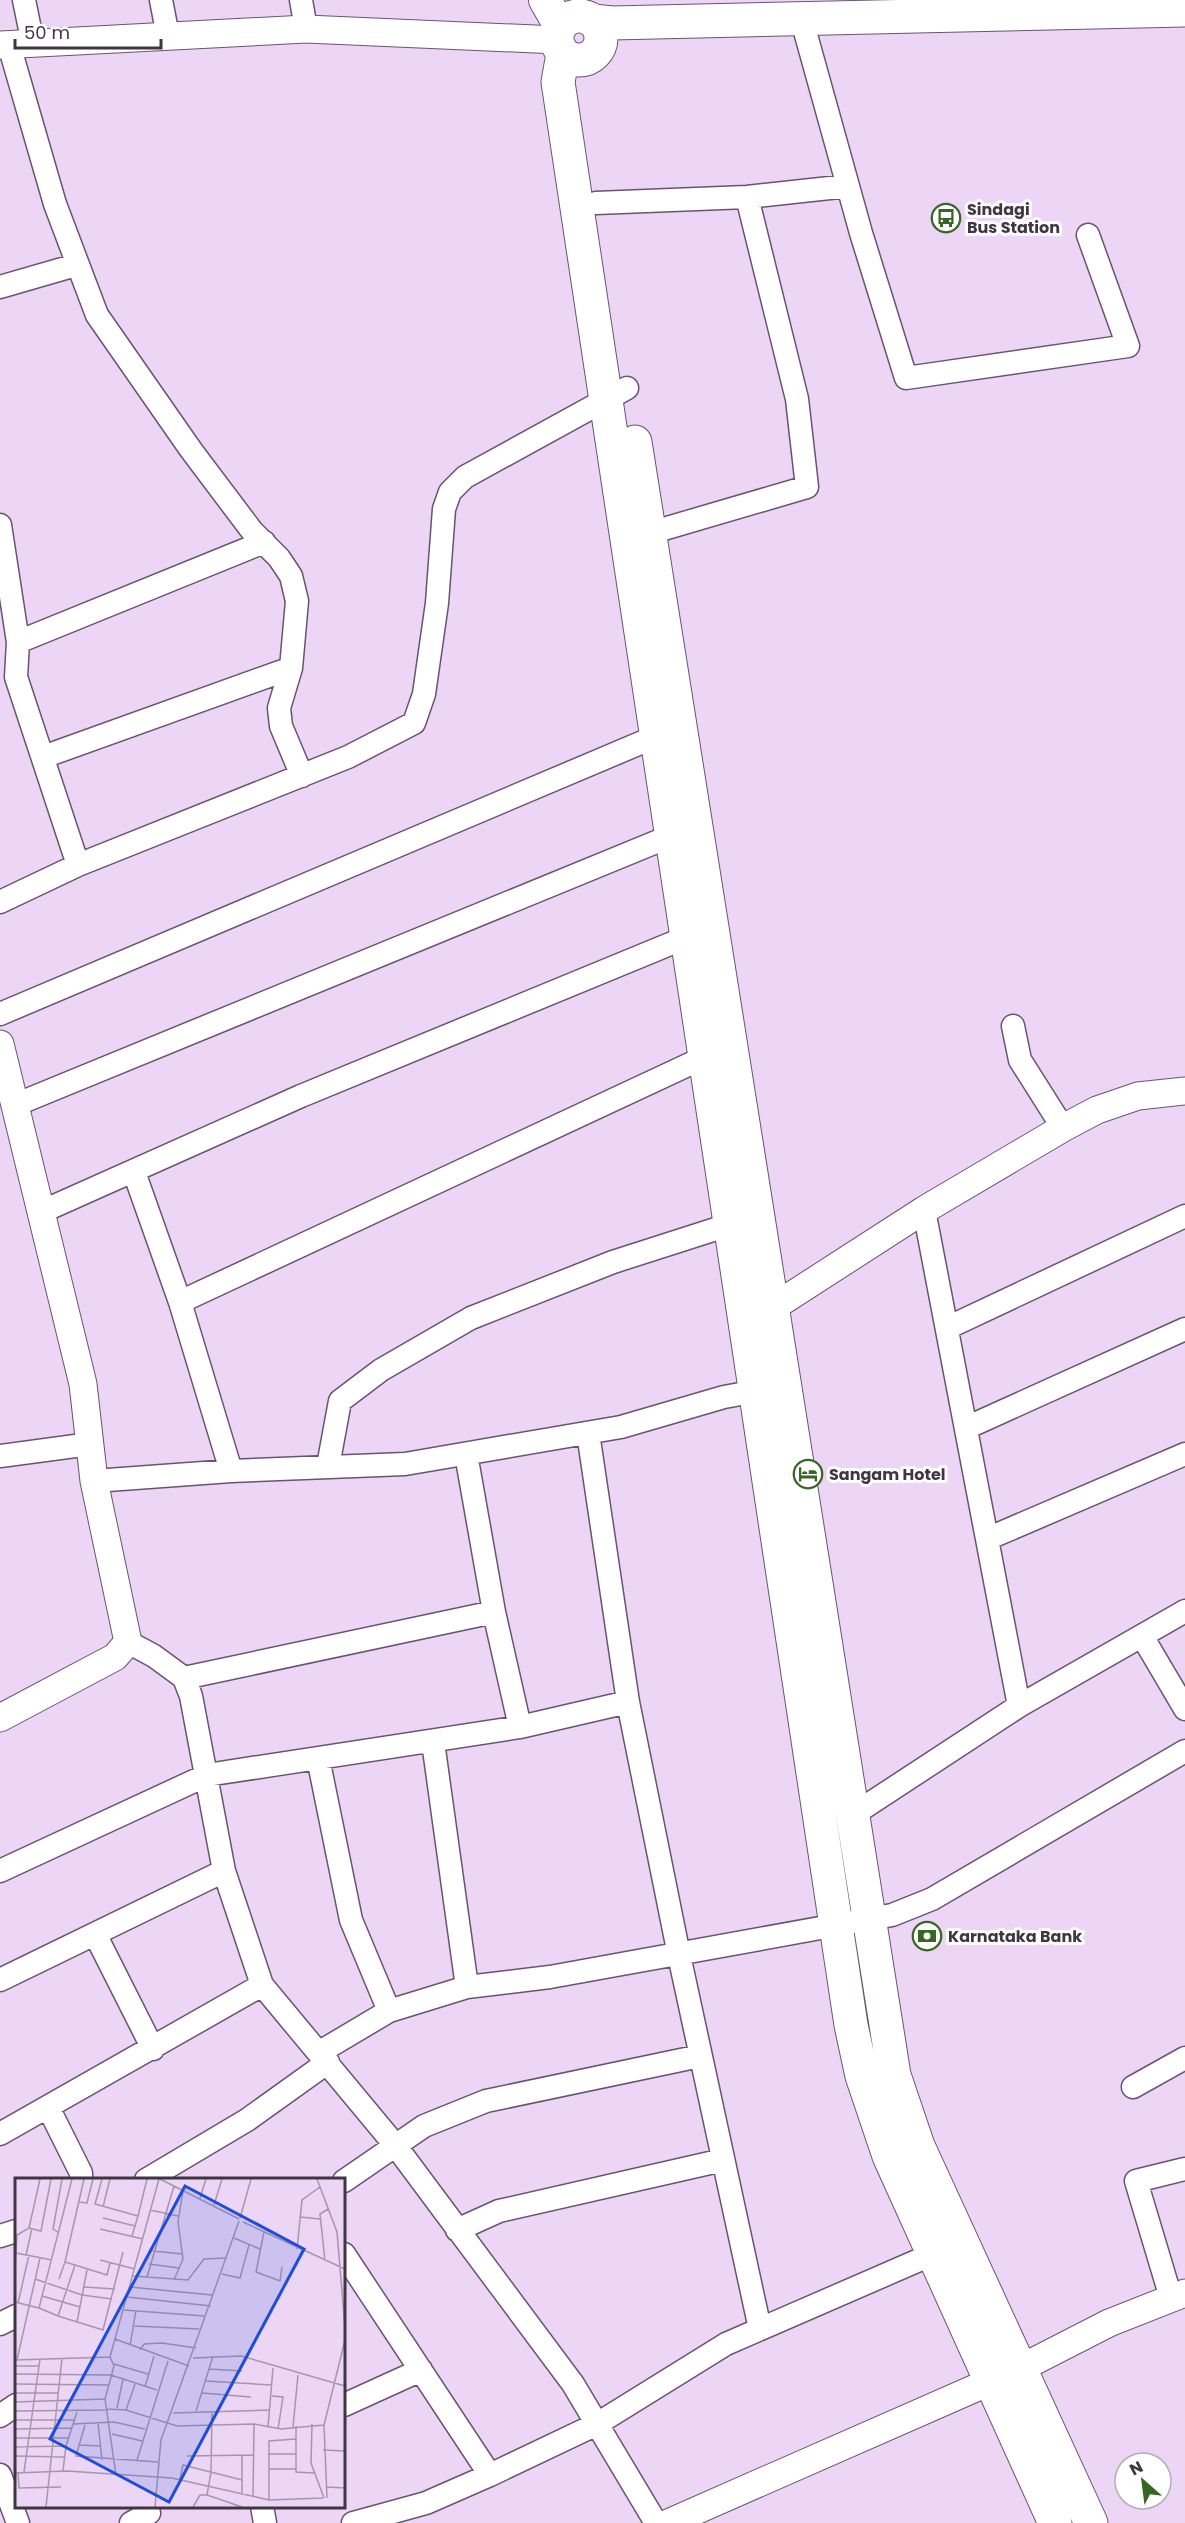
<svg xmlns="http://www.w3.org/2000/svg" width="1185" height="2523" font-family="Poppins,sans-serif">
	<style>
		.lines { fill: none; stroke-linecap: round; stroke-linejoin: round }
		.minor-casing { stroke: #695470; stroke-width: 25 }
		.tertiary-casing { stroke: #695470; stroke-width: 29 }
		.secondary-casing { stroke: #695470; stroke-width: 34 }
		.primary-casing { stroke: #695470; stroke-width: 35 }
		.minor { stroke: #fff; stroke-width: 22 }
		.tertiary { stroke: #fff; stroke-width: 27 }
		.secondary { stroke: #fff; stroke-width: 32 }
		.primary { stroke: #fff; stroke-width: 33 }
		.labels { text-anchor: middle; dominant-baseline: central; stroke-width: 6; stroke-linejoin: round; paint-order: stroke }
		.poi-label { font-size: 16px; font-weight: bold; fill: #3f3642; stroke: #fff; text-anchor: start }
		.inset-road { fill: none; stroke: #a795ad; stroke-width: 1.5 }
		.view { fill: #1d4ed8; fill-opacity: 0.15; stroke: #1d4ed8; stroke-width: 3 }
		.inset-edge { fill: none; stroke: #3f3642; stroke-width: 3 }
	</style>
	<rect width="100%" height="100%" fill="#edd5f5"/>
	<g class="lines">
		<g class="minor-casing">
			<path id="minor" d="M24,0l9,44
				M161,0l7,36
				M301,0l5,29
				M806,35l55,198 45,145 222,-32 -40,-111
				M9,45l46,159 42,111 94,135 61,81 27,27 12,18 6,25 -6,67 -12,40 2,18 21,50
				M596,203l151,-6 101,-11
				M0,287l76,-22
				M0,525l18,117 -2,35 62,188
				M650,533l157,-46 -10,-88 -50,-202
				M18,642l246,-100
				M43,757l248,-89
				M0,902l78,-37 270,-108 66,-34 10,-29 13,-91 7,-94 6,-17 15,-15 162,-89
				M0,1014l657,-278
				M1013,1026l7,34 43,68
				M15,1105l668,-274
				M134,1172l46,130 51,169
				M924,1210l95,496
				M41,1212l260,-116 386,-159
				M180,1302l525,-245
				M947,1328l238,-112
				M966,1428l219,-99
				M588,1433l40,269 51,253 81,374
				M466,1454l28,158 26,115
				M0,1456l90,-12
				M328,1466l12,-65 41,-31 90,-52 142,-56 131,-42
				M94,1481l137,-10 174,-7 216,-37 103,-30 44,-8
				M987,1539l198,-85
				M1142,1636l43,73
				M128,1642l26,14 30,22 7,18 33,175 38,114 133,160 178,239 83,139
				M184,1678l310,-66
				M433,1742l34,245
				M318,1758l33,162 38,91
				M851,1816l168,-110 166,-95
				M0,1871l207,-96 313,-48 108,-25
				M95,1934l58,115
				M0,1980l224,-109
				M320,2052l69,-41 78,-24 83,-10 342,-62 40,-16 253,-148
				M1133,2087l52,-29
				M48,2107l33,66v7
				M0,2134l262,-149
				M146,2180l101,-60 81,-58
				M344,2181l80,-55 62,-25 214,-45
				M457,2230l42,-19 224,-51
				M0,2236l16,-5
				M344,2254l146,221
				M1171,2298l-35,-117 49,-12
				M0,2324l16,-8
				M344,2405l77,-35
				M0,2416l16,-11
				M0,2475l18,48
				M262,2506l3,17
				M131,2523l18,-10
				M353,2523l73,-20 64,-28 107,-51 129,-80 207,-90"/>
		</g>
		<g class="tertiary-casing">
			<path id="tertiary" d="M0,45l306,-16 251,11
				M0,1044l83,340 11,97 34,161 -13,15 -115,61
				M772,1308l152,-98 139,-82 34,-18 41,-14 47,-5
				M668,2523l353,-155 88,-45 76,-30"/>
		</g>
		<g class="secondary-casing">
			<path id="secondary" d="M545,0l15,26"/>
		</g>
		<g class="primary-casing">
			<path id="primary" d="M557 38a22 22 0 1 1 44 0a22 22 0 1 1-44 0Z
				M593,21l19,2 573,-13
				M563,54l-5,28 293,1943 11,51 27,80 166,367
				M635,442l259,1633 24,71 173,377"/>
		</g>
		<use href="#minor" class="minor"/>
		<use href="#tertiary" class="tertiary"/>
		<use href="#secondary" class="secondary"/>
		<use href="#primary" class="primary"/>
	</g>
	<defs>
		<g id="bus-ring" transform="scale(1.5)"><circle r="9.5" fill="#fff" stroke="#376525" stroke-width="1.5"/><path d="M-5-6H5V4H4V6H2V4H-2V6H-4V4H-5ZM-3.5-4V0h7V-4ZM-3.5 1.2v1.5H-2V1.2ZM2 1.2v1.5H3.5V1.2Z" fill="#376525"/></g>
		<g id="hotel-ring" transform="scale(1.5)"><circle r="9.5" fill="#fff" stroke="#376525" stroke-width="1.5"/><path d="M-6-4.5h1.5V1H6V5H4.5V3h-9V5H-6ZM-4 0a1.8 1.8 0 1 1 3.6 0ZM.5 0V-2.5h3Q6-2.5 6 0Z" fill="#376525"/></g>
		<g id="bank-ring" transform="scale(1.5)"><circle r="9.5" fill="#fff" stroke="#376525" stroke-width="1.5"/><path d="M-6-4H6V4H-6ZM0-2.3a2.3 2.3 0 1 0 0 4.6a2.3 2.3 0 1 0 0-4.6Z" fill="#376525"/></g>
	</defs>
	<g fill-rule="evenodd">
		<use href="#bus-ring" x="946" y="218"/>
		<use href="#hotel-ring" x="808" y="1474"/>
		<use href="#bank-ring" x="927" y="1936"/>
	</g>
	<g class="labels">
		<g class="poi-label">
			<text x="967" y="209">Sindagi<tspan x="967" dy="18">Bus Station</tspan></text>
			<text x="829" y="1474">Sangam Hotel</text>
			<text x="948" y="1936">Karnataka Bank</text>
		</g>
	</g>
	<g transform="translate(15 2178)">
		<rect width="330" height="330" fill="#edd5f5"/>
		<path class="inset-road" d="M69,1l-19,83 10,3 -17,51 45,14 20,-78M87,1l-7,25 43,12 -6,20M145,1l79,40M302,1l20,53 8,95M185,20l6,-19M63,24l9,1 6,-24M199,27l8,-26M88,29l7,-28M135,32l28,6M123,38l9,-37M285,39l20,2M88,40l32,8M225,40l11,-39M228,44l102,47M14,50l11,-49M85,51l43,10M249,54l-8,40 24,9 2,-14M44,55l-6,-4 9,-50M219,60l26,11M282,71l5,-49 18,-13M138,73l29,3M1,75l36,7M11,77l6,-27M85,82l35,9M310,83l-5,-47 8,-5M134,86l30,4M60,87l32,10 3,-12M0,90l2,-33 12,-7 12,3 10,-52M207,96l18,4 9,-33M118,98l55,4 16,-21 23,-1M132,99l27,-91M20,101l47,16 30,4M44,101l6,-17M159,102l9,-21 -5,-37 5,-31M69,109l31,2M115,109l82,8M27,118l38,11M112,119l84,9M0,124l24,6 33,-129M3,125l11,-48M24,130l19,8M109,132l80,6M62,144l10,-52M119,148l65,3M100,161l74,27M115,168l6,-36M125,172l4,-6 18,-1 34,5M95,179l4,9 -9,33 11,76M178,180l48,-2 104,30M0,182l95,-3 49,-178M2,182l23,-102M99,186l34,10M0,188h24M194,191l33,2M0,196l96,1 46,15M191,203l66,4M0,206l93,1M130,209l9,-31M0,215h43M187,215l49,4M257,218l11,1 -5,32M0,224l90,-3M102,230l6,-29M92,231l19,1 51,16 77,-2 27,5 43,-4M111,232l9,-26M0,233l93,-1M181,233l17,-55M197,233l-1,61 -4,23 35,12M158,235l97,-3M0,242h60M83,245l4,37M59,246l40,-2 31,7M297,246l-1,39 13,35M70,247l-9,31 82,6M281,248v46l18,1M253,249l5,-59M278,249l5,-52M0,251l57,-1M97,256l30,7M0,260h53M65,267l21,1M0,269l51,-1M308,272l22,1M253,276h28M0,278l49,1M172,278l66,-1M122,282l31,-99M254,291h27M48,293l3,-25 11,-34M3,294l1,16 42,-1M9,294l16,-113M0,295l52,-2 105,7 97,22 54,-2M165,301l3,-14 59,15M312,309l18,1M227,316v-39M238,319l1,-73M312,320l-3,-73 21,-85M254,322v-59l27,-2M31,329l16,-149M140,329l6,-67 78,-219M178,329l7,-12h7"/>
		<path class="view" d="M170,8l119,63 -135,253 -119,-63z"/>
		<rect width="330" height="330" class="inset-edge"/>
	</g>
	<g transform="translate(1143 2481) rotate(332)"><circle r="28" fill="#ffffff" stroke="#b2afb3" stroke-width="1.5"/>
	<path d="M0-4.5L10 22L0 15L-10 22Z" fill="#376525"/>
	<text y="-9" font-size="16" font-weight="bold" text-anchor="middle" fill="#3f3642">N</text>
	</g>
	<path d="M15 39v9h146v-9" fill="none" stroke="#3f3642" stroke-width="3"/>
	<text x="24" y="39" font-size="18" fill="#3f3642" stroke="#ffffff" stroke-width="4.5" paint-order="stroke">50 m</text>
</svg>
